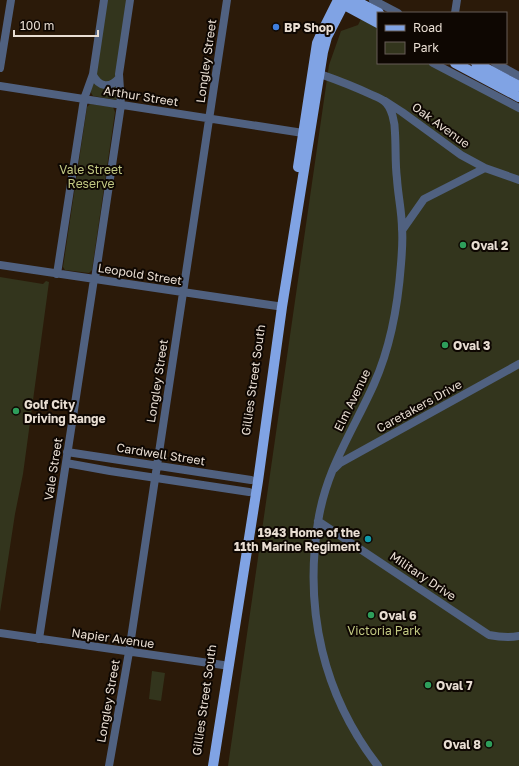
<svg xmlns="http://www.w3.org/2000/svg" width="519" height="766" font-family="'Golos Text',sans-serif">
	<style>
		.green { fill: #33351d }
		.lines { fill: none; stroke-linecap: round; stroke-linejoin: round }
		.minor { stroke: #506180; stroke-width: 8 }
		.major { stroke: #80a3e4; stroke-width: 10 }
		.shop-dot { fill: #3f7fe0; stroke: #0e0702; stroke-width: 1.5 }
		.leisure-dot { fill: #2e9e5b; stroke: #0e0702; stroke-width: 1.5 }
		.culture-dot { fill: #0f9aa8; stroke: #0e0702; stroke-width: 1.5 }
		.labels { text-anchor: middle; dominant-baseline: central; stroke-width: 4; stroke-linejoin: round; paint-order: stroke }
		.poi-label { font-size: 12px; font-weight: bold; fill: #e9ded3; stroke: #0e0702; text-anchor: start }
		.street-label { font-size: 12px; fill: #e9ded3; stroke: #0e0702 }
		.park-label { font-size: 12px; fill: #c1c882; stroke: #0e0702 }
	</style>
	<rect width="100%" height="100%" fill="#2b1a09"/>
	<path class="green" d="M106,0h22l-12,78 -7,5 -11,-3 -2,-9z
		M361,19l17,9v35h51l90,47v656h-291l101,-701 12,-34 17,-6z
		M94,82l22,3 1,15 -24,-4 -3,-5z
		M90,104l23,3 2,5 -23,158 -3,3 -24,-3 -2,-3 24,-160z
		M0,277l43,7 3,-3 3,1 -26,192 -8,40 -15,98z
		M152,671l13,2 -4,28 -12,-2z"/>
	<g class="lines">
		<path class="minor" d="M373,0l25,13
			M455,13l2,-13
			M433,63l86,45
			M495,63l24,13
			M0,68l11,-68
			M320,74c17,6 33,12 50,20 4,2 10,4 14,7 8,6 11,22 11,32 1,15 0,31 2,46 1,17 5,33 5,50 1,11 0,23 -1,35 -3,41 -10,82 -27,120 -21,47 -48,85 -56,138 -14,88 5,173 60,244
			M93,75c6,12 17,14 26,3
			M0,86l303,47
			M385,101l17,11 59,43 24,13
			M403,229l21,-30 61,-31 34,12
			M0,265l277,41
			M57,274l27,-175 9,-25 11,-74
			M95,279l26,-174 -2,-31 11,-74
			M67,452l184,28
			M66,463l44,8 139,21
			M334,469l6,-6 179,-99
			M318,521l171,114c10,2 20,3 30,1
			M0,633l223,32
			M39,639l55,-360
			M109,766l20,-114 98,-652"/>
		<path class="major" d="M354,0l25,13
			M339,2l39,21
			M455,63l64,34
			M476,63l43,23
			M298,167l19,-124 5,-11 16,-32
			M213,766l45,-285 24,-174 41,-255 4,-15 19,-37"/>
	</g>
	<circle class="shop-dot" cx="276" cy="27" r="4"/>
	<g class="leisure-dot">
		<circle cx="463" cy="245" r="4"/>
		<circle cx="445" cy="345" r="4"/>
		<circle cx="16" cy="411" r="4"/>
		<circle cx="371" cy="615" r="4"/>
		<circle cx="428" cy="685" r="4"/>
		<circle cx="489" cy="744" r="4"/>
	</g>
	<circle class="culture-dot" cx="368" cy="539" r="4"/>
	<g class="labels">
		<g class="poi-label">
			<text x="284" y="27">BP Shop</text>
			<text x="471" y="245">Oval 2</text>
			<text x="453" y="345">Oval 3</text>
			<text x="24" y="404">Golf City<tspan x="24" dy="14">Driving Range</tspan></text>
			<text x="360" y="532" text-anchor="end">1943 Home of the<tspan x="360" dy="14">11th Marine Regiment</tspan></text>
			<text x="379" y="615">Oval 6</text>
			<text x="436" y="685">Oval 7</text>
			<text x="481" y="744" text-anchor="end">Oval 8</text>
		</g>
		<g class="street-label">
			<text transform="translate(206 61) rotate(-82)">Longley Street</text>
			<text transform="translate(141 96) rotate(9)">Arthur Street</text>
			<text transform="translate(441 125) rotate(36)">Oak Avenue</text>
			<text transform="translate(140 274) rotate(9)">Leopold Street</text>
			<text transform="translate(253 380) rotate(-82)">Gillies Street South</text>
			<text transform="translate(157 381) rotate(-81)">Longley Street</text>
			<text transform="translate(352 400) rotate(-64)">Elm Avenue</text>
			<text transform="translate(419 406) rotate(-29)">Caretakers Drive</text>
			<text transform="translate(161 454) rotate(9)">Cardwell Street</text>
			<text transform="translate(53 469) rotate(-81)">Vale Street</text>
			<text transform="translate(423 576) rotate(34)">Military Drive</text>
			<text transform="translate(113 638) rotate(8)">Napier Avenue</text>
			<text transform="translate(204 700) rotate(-82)">Gillies Street South</text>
			<text transform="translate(108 701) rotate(-80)">Longley Street</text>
		</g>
		<g class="park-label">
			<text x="91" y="169">Vale Street<tspan x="91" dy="14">Reserve</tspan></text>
			<text x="384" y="630">Victoria Park</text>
		</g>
	</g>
	<rect x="377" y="12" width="130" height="52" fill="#0e0702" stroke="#665d56"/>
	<rect x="385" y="25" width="20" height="6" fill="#80a3e4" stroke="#665d56"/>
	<text x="413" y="32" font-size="12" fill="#e9ded3">Road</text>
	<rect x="385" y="42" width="20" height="12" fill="#33351d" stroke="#665d56"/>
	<text x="413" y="52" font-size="12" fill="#e9ded3">Park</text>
	<path d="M14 30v6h84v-6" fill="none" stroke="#e9ded3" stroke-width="2"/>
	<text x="20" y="30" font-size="12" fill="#e9ded3" stroke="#0e0702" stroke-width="3" paint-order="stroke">100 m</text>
</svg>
